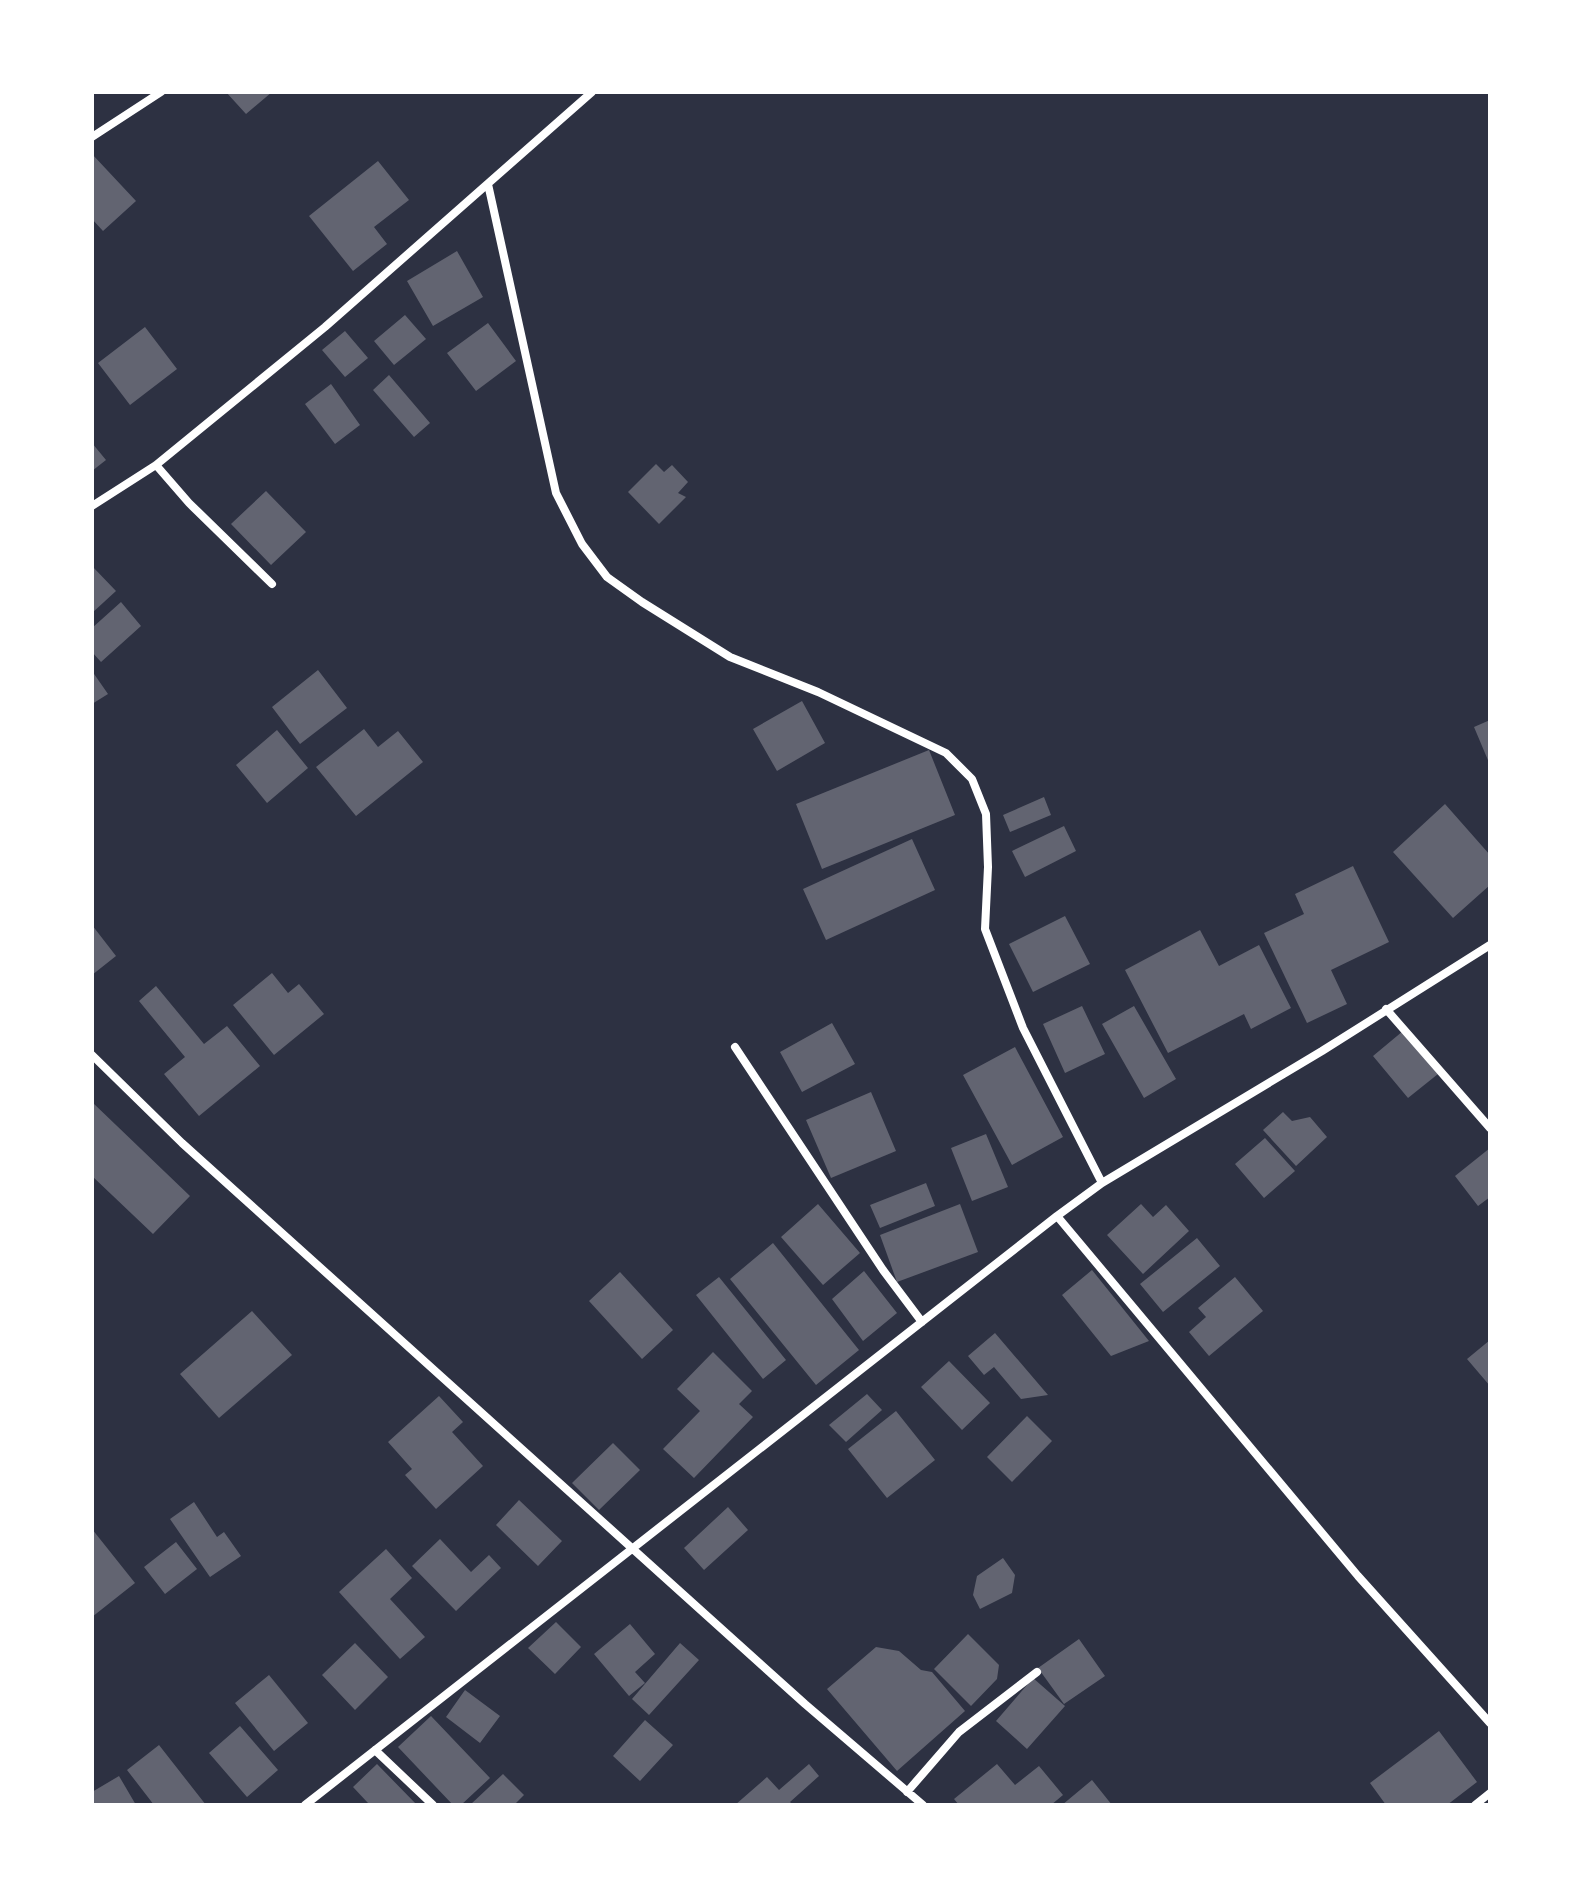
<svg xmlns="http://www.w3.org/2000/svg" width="1582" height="1897" font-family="'PT Sans',sans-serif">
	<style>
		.building { fill: #626471 }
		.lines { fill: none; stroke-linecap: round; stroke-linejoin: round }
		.minor { stroke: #fff; stroke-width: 8 }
	</style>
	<rect width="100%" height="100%" fill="#2d3142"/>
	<path class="building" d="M226,92h46l-26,22z
		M92,154l44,47 -33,30 -11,-12z
		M378,161l31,39 -35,27 13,17 -34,27 -44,-55z
		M457,251l26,46 -50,29 -26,-45z
		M405,315l21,24 -32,26 -20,-24z
		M488,323l28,38 -40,30 -29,-38z
		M145,327l32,42 -47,36 -32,-42z
		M345,331l23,27 -23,19 -23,-27z
		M389,375l41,48 -16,14 -41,-47z
		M331,384l29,41 -25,19 -30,-40z
		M92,443l14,17 -14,11z
		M656,464l8,8 8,-7 16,17 -10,11 8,4 -27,27 -31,-32z
		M266,491l40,41 -35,33 -40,-41z
		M92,566l24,25 -24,22z
		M121,602l20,24 -40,36 -9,-10v-24z
		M318,670l29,38 -47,36 -28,-37z
		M92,671l16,23 -16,10z
		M802,701l23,42 -48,28 -24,-42z
		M1490,720v45l-16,-38z
		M364,729l14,18 20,-16 25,31 -67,54 -40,-49z
		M277,730l31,38 -41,35 -31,-38z
		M929,750l26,65 -133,54 -26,-65z
		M1044,797l7,18 -41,17 -7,-17z
		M1445,804l45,51v30l-37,33 -60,-66z
		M1064,826l12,25 -51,26 -13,-26z
		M912,839l23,51 -109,50 -23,-51z
		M1353,866l36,76 -58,28 16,34 -40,19 -43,-90 40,-19 -9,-20z
		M1065,916l25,48 -57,28 -24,-48z
		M92,925l24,31 -24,19z
		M1200,930l19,36 40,-21 32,63 -40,21 -7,-15 -76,39 -43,-83z
		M272,973l16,20 11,-9 25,30 -50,41 -41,-50z
		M156,986l48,58 23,-18 33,40 -61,50 -35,-42 21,-17 -46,-56z
		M1082,1006l23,48 -40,19 -22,-49z
		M1134,1006l42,73 -32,19 -42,-74z
		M832,1023l23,41 -53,28 -22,-40z
		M1403,1031l35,43 -30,24 -35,-42z
		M1015,1047l48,90 -51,28 -49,-90z
		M871,1092l25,59 -65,27 -25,-58z
		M92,1102l98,94 -37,38 -61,-58z
		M1283,1112l9,9 18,-4 17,20 -31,29 -33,-36z
		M986,1134l22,53 -36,14 -21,-53z
		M1265,1138l30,33 -31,27 -29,-34z
		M1490,1148v49l-12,9 -23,-30z
		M926,1183l9,23 -55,22 -10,-23z
		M818,1204l42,49 -37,32 -42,-48z
		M960,1204l18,48 -81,30 -17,-47z
		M1141,1204l12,13 13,-12 23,26 -46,43 -36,-39z
		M1197,1238l23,28 -57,46 -23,-28z
		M773,1243l86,107 -43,35 -86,-106z
		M1092,1270l57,71 -38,15 -49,-61z
		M864,1271l33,42 -34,28 -31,-42z
		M620,1272l53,58 -31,29 -53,-58z
		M719,1277l67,83 -23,19 -67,-84z
		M1235,1277l28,34 -54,45 -20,-24 17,-15 -8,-9z
		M252,1311l40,44 -73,63 -39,-44z
		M995,1333l53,62 -27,4 -27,-32 -10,8 -16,-19z
		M1490,1340v46l-23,-27z
		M713,1352l39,39 -13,13 14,13 -59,61 -31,-29 37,-38 -23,-22z
		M949,1361l41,42 -28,27 -41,-43z
		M867,1394l15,16 -36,32 -17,-17z
		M439,1396l24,26 -11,10 31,34 -47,43 -31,-34 7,-6 -24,-27z
		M896,1411l39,49 -48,38 -39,-49z
		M1027,1416l25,25 -40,41 -25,-25z
		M613,1443l27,27 -41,40 -27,-27z
		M519,1500l43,41 -24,25 -42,-41z
		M194,1502l23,35 7,-5 17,24 -31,21 -40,-58z
		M728,1507l20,23 -44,40 -20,-22z
		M92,1529l43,54 -43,34z
		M440,1539l31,33 18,-17 12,13 -45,43 -44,-45z
		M176,1542l21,27 -32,25 -21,-27z
		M386,1549l26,29 -22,21 35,38 -25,22 -61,-67z
		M1003,1558l12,17 -3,18 -32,16 -7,-14 4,-19z
		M556,1622l25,25 -26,27 -27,-26z
		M630,1624l25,30 -20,18 10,11 -16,13 -35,-42z
		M968,1634l31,31 -2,14 -26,27 -37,-37z
		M1079,1639l26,37 -41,28 -26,-36z
		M355,1643l33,34 -33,33 -33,-35z
		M680,1643l19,17 -50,55 -17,-16z
		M876,1647l23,4 22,19 11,2 33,39 -68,60 -70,-82z
		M269,1675l39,48 -34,28 -39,-48z
		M1033,1678l32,28 -38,43 -31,-28z
		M465,1690l35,26 -20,27 -34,-26z
		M431,1716l59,62 -29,27h-8l-55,-58z
		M645,1720l28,25 -33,36 -27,-25z
		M240,1726l38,44 -31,27 -38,-44z
		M1439,1731l38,51 -30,23h-61l-16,-22z
		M159,1745l47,60h-52l-27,-35z
		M377,1764l40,41h-51l2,-2 -15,-16z
		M809,1764l10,12 -29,26 3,3h-58l32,-28 12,13z
		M997,1764l18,21 24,-19 24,29 -12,10h-92l-5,-6z
		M503,1774l21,21 -8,8 2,2h-48z
		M119,1776l17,29h-44v-13z
		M1092,1780l20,25h-50z"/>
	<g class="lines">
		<path class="minor" d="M92,137l69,-45
			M488,184l68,309 26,51 25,33 35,25 88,55 88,35 128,61 26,26 14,35 2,53 -3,62 38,99 79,155
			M156,465l33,38 83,81
			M92,506l64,-41 169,-138 267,-235
			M1386,1009l104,119
			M735,1047l148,223 39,52
			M92,1055l90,88 623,561 118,101
			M1057,1216l301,360 132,147
			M375,1750l58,55
			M907,1792l52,-60 78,-60
			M305,1805l752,-589 45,-33 220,-132 168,-106
			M1475,1805l15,-12"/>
	</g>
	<rect width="1582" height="1897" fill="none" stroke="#ffffff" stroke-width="188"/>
</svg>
